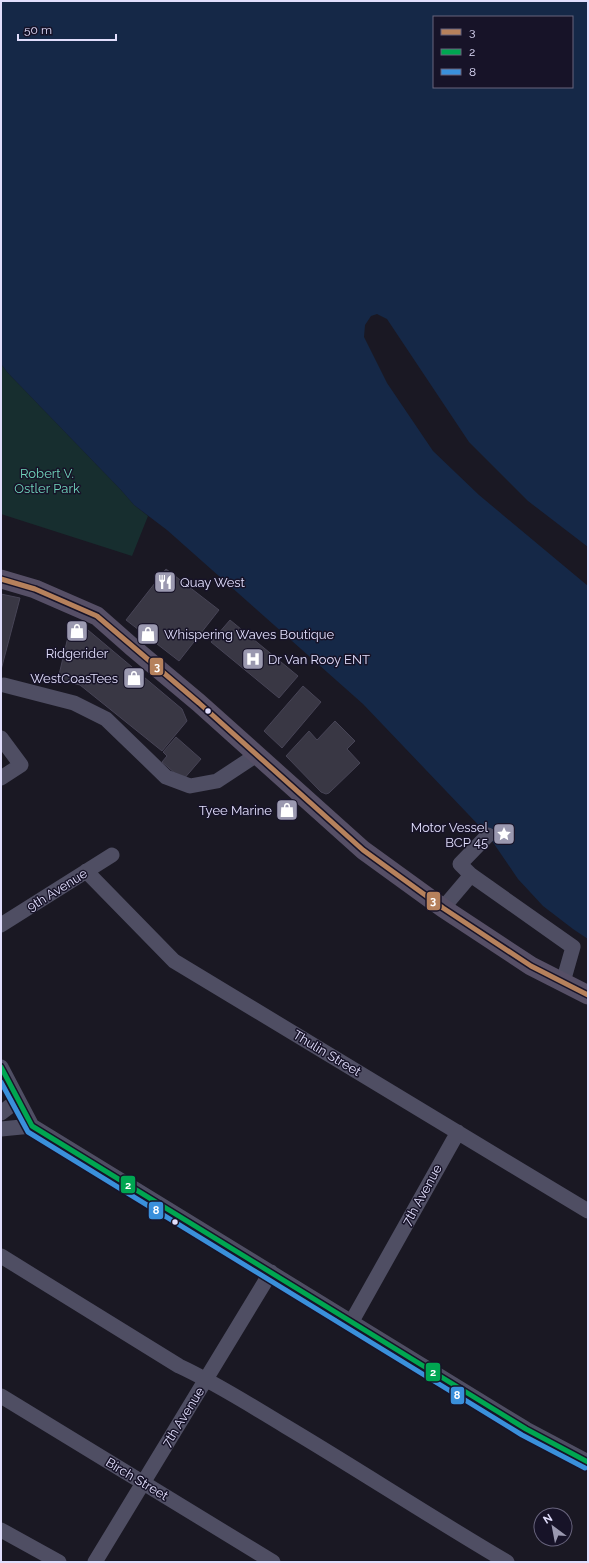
<svg xmlns="http://www.w3.org/2000/svg" width="589" height="1563" font-family="Raleway,sans-serif">
	<style>
		.green { fill: #172e2f }
		.water { fill: #152847; fill-rule: evenodd }
		.building { fill: #393744; stroke: #474456 }
		.lines { fill: none; stroke-linecap: round; stroke-linejoin: round }
		.minor { stroke: #4f4e63; stroke-width: 15 }
		.major { stroke: #564f66; stroke-width: 19 }
		.bus-1-casing { stroke: #171328; stroke-width: 8 }
		.bus-2-casing { stroke: #171328; stroke-width: 8 }
		.bus-3-casing { stroke: #171328; stroke-width: 8 }
		.bus-1 { stroke: #b6815c; stroke-width: 5 }
		.bus-2 { stroke: #00a651; stroke-width: 5 }
		.bus-3 { stroke: #3a90db; stroke-width: 5 }
		.bus-dot { fill: #e1defc; stroke: #171328; stroke-width: 1.5 }
		.labels { text-anchor: middle; dominant-baseline: central; stroke-width: 3; stroke-linejoin: round; paint-order: stroke }
		.park-label { font-size: 13px; fill: #70d5bc; stroke: #171328 }
		.poi-label { font-size: 13px; fill: #e1defc; stroke: #171328; text-anchor: start }
		.street-label { font-size: 13px; fill: #e1defc; stroke: #171328 }
		.line-badge { stroke: #171328; stroke-width: 1.5 }
		.badge-label { font-size: 11px; text-anchor: middle; font-weight: bold; fill: #fff }
	</style>
	<rect width="100%" height="100%" fill="#1a1823"/>
	<path class="green" d="M1,364l7,9 113,117 13,15 14,11 -16,40 -131,-42z"/>
	<path class="water" d="M1,1h587v546l-60,-46 -59,-59 -82,-123 -10,-5 -6,2 -6,9 -1,12 23,46 46,68 46,44 109,91v353l-15,-10 -30,-23 -25,-27 -30,-44 -125,-131 -196,-174 -33,-25 -13,-15 -113,-117 -7,-9zM434,17h138v70h-138z"/>
	<path class="building" d="M166,569l53,41 -40,51 -53,-41z
		M1,594l19,4 -19,72z
		M230,620l68,56 -19,22 -68,-56z
		M71,624l17,6 94,79 5,12 -25,30 -82,-66 -22,-6z
		M303,686l18,16 -39,46 -18,-17z
		M335,721l20,20 -8,8 13,14 -31,30 -3,1 -5,-2 -35,-36 23,-25 8,9z
		M176,737l25,22 -18,21 -21,-18 5,-6 -4,-4z"/>
	<g class="lines">
		<path class="minor" d="M4,685l70,18 32,16 60,58 24,9 27,-5 41,-27
			M1,738l20,27 -20,13
			M86,871l88,90 414,250
			M471,875l-11,-11 28,-29
			M443,908l28,-33 102,72 -10,35
			M1,925l111,-70
			M1,1067l31,59 494,303 62,33
			M1,1113l17,-13
			M1,1129l31,-3
			M1,1256l178,110c37,17 71,39 106,60 74,44 147,92 222,136
			M352,1321l106,-189
			M1,1396l272,166
			M1,1530l58,32
			M95,1562l176,-290"/>
		<path class="major" d="M1,579l34,10 62,27 34,30 68,57 164,147 80,58 88,58 57,29"/>
		<g class="bus-1-casing">
			<path id="bus-1" d="M1,579l34,10 62,27 102,87 164,147 80,58 88,58 57,29"/>
		</g>
		<g class="bus-2-casing">
			<path id="bus-2" d="M1,1067l31,59 494,303 62,33"/>
		</g>
		<g class="bus-3-casing">
			<path id="bus-3" d="M1,1082l27,50 494,303 63,33"/>
		</g>
		<use href="#bus-1" class="bus-1"/>
		<use href="#bus-2" class="bus-2"/>
		<use href="#bus-3" class="bus-3"/>
	</g>
	<defs>
		<g id="restaurant-square" transform="scale(1.15)"><rect x="-9" y="-9" width="18" height="18" rx="4" fill="#9b99b0" stroke="#171328"/><path d="M-5-6h1v4h1v-4h1v4h1v-4h1v5L-1.5 .5V6h-2V.5L-5-1ZM5-6V6H3V1.5H1.5Q1.5-4 5-6Z" fill="#fff"/></g>
		<g id="shop-square" transform="scale(1.15)"><rect x="-9" y="-9" width="18" height="18" rx="4" fill="#9b99b0" stroke="#171328"/><path d="M-5-2.5h2.3a2.7 3.5 0 0 1 5.4 0H5L5.5 6h-11ZM-1.5-2.5h3a1.5 2.3 0 0 0-3 0Z" fill="#fff"/></g>
		<g id="hospital-square" transform="scale(1.15)"><rect x="-9" y="-9" width="18" height="18" rx="4" fill="#9b99b0" stroke="#171328"/><path d="M-5-5h3v3.5h4V-5h3V5h-3V1.5h-4V5h-3Z" fill="#fff"/></g>
		<g id="sight-square" transform="scale(1.15)"><rect x="-9" y="-9" width="18" height="18" rx="4" fill="#9b99b0" stroke="#171328"/><path d="M0-6L1.8-2.2L6-1.7L2.9 1.2L3.7 5.4L0 3.3L-3.7 5.4L-2.9 1.2L-6-1.7L-1.8-2.2Z" fill="#fff"/></g>
	</defs>
	<g fill-rule="evenodd">
		<use href="#restaurant-square" x="165" y="582"/>
		<use href="#shop-square" x="77" y="631"/>
		<use href="#shop-square" x="148" y="634"/>
		<use href="#hospital-square" x="253" y="659"/>
		<use href="#shop-square" x="134" y="678"/>
		<use href="#shop-square" x="287" y="810"/>
		<use href="#sight-square" x="504" y="834"/>
	</g>
	<g class="bus-dot">
		<circle cx="208" cy="711" r="3.5"/>
		<circle cx="175" cy="1222" r="3.5"/>
	</g>
	<g class="labels">
		<g class="park-label">
			<text x="47" y="473">Robert V.<tspan x="47" dy="15">Ostler Park</tspan></text>
		</g>
		<g class="poi-label">
			<text x="180" y="582">Quay West</text>
			<text x="164" y="634">Whispering Waves Boutique</text>
			<text x="77" y="653" text-anchor="middle">Ridgerider</text>
			<text x="268" y="659">Dr Van Rooy ENT</text>
			<text x="118" y="678" text-anchor="end">WestCoasTees</text>
			<text x="272" y="810" text-anchor="end">Tyee Marine</text>
			<text x="488" y="827" text-anchor="end">Motor Vessel<tspan x="488" dy="15">BCP 45</tspan></text>
		</g>
		<g class="street-label">
			<text transform="translate(57 890) rotate(-32)">9th Avenue</text>
			<text transform="translate(327 1053) rotate(31)">Thulin Street</text>
			<text transform="translate(422 1195) rotate(-61)">7th Avenue</text>
			<text transform="translate(183 1417) rotate(-58)">7th Avenue</text>
			<text transform="translate(137 1479) rotate(31)">Birch Street</text>
		</g>
	</g>
	<g class="line-badge">
		<rect x="149" y="657" width="15" height="19" rx="4" fill="#b6815c"/>
		<rect x="426" y="891" width="15" height="20" rx="4" fill="#b6815c"/>
		<rect x="120" y="1175" width="16" height="19" rx="4" fill="#00a651"/>
		<rect x="148" y="1201" width="16" height="19" rx="4" fill="#3a90db"/>
		<rect x="425" y="1362" width="16" height="20" rx="4" fill="#00a651"/>
		<rect x="450" y="1386" width="15" height="19" rx="4" fill="#3a90db"/>
	</g>
	<g class="badge-label">
		<text x="157" y="671">3</text>
		<text x="433" y="905">3</text>
		<text x="128" y="1189">2</text>
		<text x="156" y="1214">8</text>
		<text x="433" y="1376">2</text>
		<text x="457" y="1399">8</text>
	</g>
	<rect width="589" height="1563" fill="none" stroke="#e1defc" stroke-width="4"/>
	<rect x="433" y="16" width="140" height="72" fill="#171328" stroke="#68647d"/>
	<rect x="441" y="29" width="20" height="6" fill="#b6815c" stroke="#68647d"/>
	<text x="469" y="36" font-size="12" fill="#e1defc">3</text>
	<rect x="441" y="49" width="20" height="6" fill="#00a651" stroke="#68647d"/>
	<text x="469" y="56" font-size="12" fill="#e1defc">2</text>
	<rect x="441" y="69" width="20" height="6" fill="#3a90db" stroke="#68647d"/>
	<text x="469" y="76" font-size="12" fill="#e1defc">8</text>
	<g transform="translate(553 1527) rotate(328)"><circle r="19" fill="#171328" stroke="#68647d"/>
	<path d="M0-3L7 15L0 10L-7 15Z" fill="#9b99b0"/>
	<text y="-6" font-size="11" font-weight="bold" text-anchor="middle" fill="#e1defc">N</text>
	</g>
	<path d="M18 34v6h98v-6" fill="none" stroke="#e1defc" stroke-width="2"/>
	<text x="24" y="34" font-size="12" fill="#e1defc" stroke="#171328" stroke-width="3" paint-order="stroke">50 m</text>
</svg>
